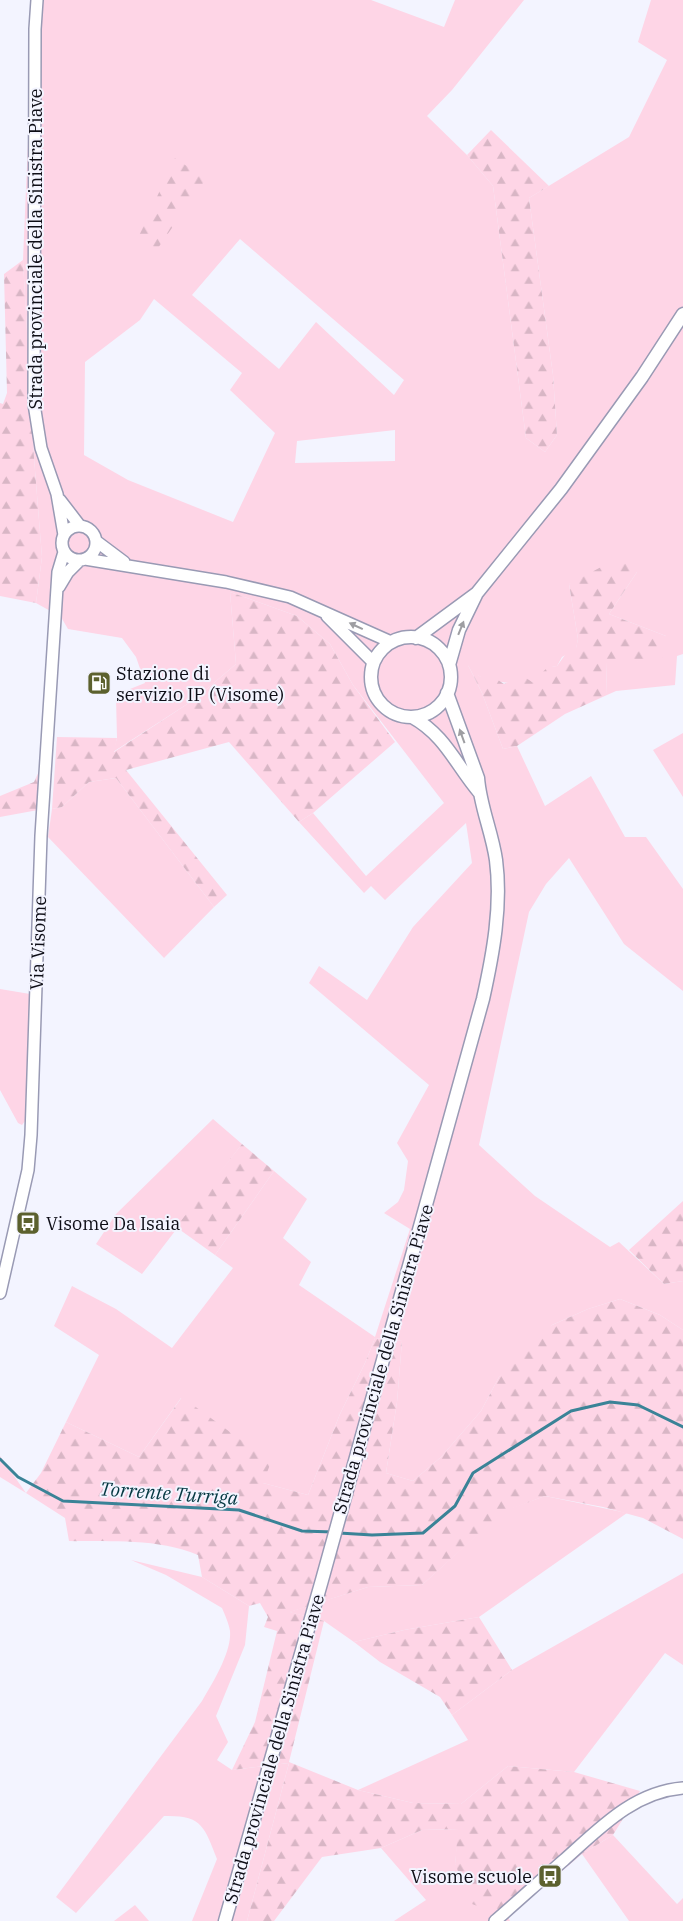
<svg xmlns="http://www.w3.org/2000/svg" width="683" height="1921" font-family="'IBM Plex Serif',serif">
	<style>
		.grass { fill: #fed5e6; fill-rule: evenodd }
		.forest { fill: url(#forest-firs) }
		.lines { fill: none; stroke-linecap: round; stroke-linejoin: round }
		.stream { stroke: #3a8397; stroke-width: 3 }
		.tertiary-casing { stroke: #999ab4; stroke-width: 14 }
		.secondary-casing { stroke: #999ab4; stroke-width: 15 }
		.tertiary { stroke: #fff; stroke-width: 11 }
		.secondary { stroke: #fff; stroke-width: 12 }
		.oneway { fill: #9e9ea2 }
		.labels { text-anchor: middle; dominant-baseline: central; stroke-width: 4; stroke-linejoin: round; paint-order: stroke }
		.street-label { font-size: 18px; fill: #0d0d16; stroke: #f3f4ff }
		.poi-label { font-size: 18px; fill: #0d0d16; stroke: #f3f4ff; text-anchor: start }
		.water-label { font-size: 19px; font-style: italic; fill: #053842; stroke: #f3f4ff }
	</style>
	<defs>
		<pattern id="forest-firs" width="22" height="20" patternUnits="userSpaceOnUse" patternTransform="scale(1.25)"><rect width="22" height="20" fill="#fed5e6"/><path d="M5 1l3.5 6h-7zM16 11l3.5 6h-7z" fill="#d8b6c5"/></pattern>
	</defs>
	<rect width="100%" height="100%" fill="#f3f4ff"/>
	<path class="grass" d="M34,0h337l73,27 11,-27h69l-72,90 -25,26 40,39 26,31 33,252 19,14 12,-17 -4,-60 -24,-177 100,-61 38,-77 -29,-18 13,-42h32v654l-6,2 -2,29 -59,6 -9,4 -1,-33h31l29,-26 -57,-22 28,-42 -68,12 9,55 -2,10 -14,8 -5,9c-13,1 -15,12 -25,16 -10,4 -45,-1 -53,-6 -4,-2 -8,-8 -11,-11l14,28 21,56 14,-3 28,60 46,-30 34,61h21l37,52v102l-59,-47 -55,-86 -23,26 -17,28 -50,233 56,51 75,51 9,-5 45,42 19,-3v49l-23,-15 -40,-16 -32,10 -36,16 -53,52 -18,34 -40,46 -28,24 -27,-8 11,-71 5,-61 -27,-3 -10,25 -25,51 -32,81 -45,-12 -82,-85 -42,59 -73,-35 33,-67 -45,-29 18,-40 44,23 56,39 61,-80 -18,-13 59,-84 33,28 -24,39 28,24 -12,23 76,52 35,-108 -26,-16 14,-11 6,-12 4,-29 -11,-18 32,-58 -120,-102 10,-17 48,34 46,-73 59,-64 -6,-40 -81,77 -14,-14 -7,7 -65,-71 14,-9 53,63 78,-73 -91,-118 -23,-41 -33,-28 -67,-24 6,72 -41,35 -82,53 4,-14 -1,-40 9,-7 20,-8 -9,-26 -14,-19 -54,-9 -7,-12 -25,-14 6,-46 -8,-99 -11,-198zM240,239l164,141 -10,15 -78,-73 -37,47 -87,-74zM154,299l88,74 -12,17 45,43 -42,89 -105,-42 -44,-25 1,-93 55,-42zM395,430v31l-100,2 2,-22z
		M683,733v64l-30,-47z
		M116,778l98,129 -50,51 -116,-121 4,-28 10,-2 27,-25z
		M0,989l30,5 -5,127 -3,4 -4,-2 -18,-33z
		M213,1119l29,25 -100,130 -46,-30 20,-30z
		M0,1456l26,37 -26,-16z
		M545,1496l82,17 -148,104 -75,13 -50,12 -30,-21 -35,-9 79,-25 54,-2 81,-74z
		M131,1560l71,17 47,29 -4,39 -29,71 12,26 -11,18 15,10 57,-7 -42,158h-55l25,-62c-13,-33 -15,-44 -53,-43l-88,97 -20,-16 146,-196c10,-17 30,-49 28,-70 -1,-7 -5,-16 -8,-23l-56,-33z
		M683,1573v92l-18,-12 -91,119 -66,-6 -47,38 -48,-1 -55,-13 110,-50 -16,-25 60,-45z
		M459,1829l-4,35 53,54 -4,3h-110l32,-21 -45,-52 41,-18z
		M613,1835l64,69 6,-6v23h-54l-47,-67z
		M135,1905l14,16h-35z"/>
	<path class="forest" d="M491,130l58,56 -20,12 24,177 4,60 -12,17 -19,-14 -33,-252 -26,-31z
		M175,158l31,21 -48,69 -22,-6z
		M23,260l11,198 8,99 -6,46 -36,-7v-193l3,1 4,-11 -3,-119z
		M620,557l17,15 -28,42 57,22 -4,22 -25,4h-31l1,33 -42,19 -48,32 -14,3 -21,-56 -15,-30 12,13 19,4 6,4 19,-8 9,6 16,-15 9,-1 13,-18h6l2,-9 -9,-55z
		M230,592l67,24 33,28 23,41 42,57 -82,71 -14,9 -70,-80 -103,28 101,125 -13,12 -98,-129 -27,4 -27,25 -10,2 5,-72 60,1 -3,14 81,-53 41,-35z
		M40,769l-2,41 -38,7v-21l34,-14z
		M242,1144l32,27 -59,84 -39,-28z
		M683,1201v80l-19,3 -35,-34z
		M620,1299l40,16 23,15v209l-40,-21 -40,-11 -58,-11 -42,16 -81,73 -54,2 -78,25 34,9 -35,141 69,28 55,13 48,1 47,-38 66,6 66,19 -27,44 -31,19 -74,63 2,4h-6l3,-4 -35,-13 -17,-40 3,-35 -36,1 -41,18 -59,9 -48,64h-27l42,-158 -57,7 23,-48 22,-91 -13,-4 4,-10 -8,-14 -11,3 -47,-29 -4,-22c-41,-17 -85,-13 -129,-14l-4,-23 -39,-25 15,-20 25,-51 73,35 43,-60 89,65 -8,21 45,12 32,-81 25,-51 10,-25 27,3 -5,61 -11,71 27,8 28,-24 40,-46 18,-34 27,-35 26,-17 36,-16z
		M479,1617l33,53 -60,45 -12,-18 -60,-35 -26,-20 50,-12z"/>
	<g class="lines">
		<path class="stream" d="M0,1459l18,18 45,24 176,9 63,21 31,1
			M339,1533l33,2 51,-2 32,-27 18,-33 98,-62 39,-9 28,3 45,22"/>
		<g class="tertiary-casing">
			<path id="tertiary" d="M37,0l-2,29 -1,375 7,44 16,46 7,41
				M60,500l20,26
				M62 543a17 17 0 1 1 34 0a17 17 0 1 1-34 0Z
				M96,541l28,21
				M85,559l141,23 64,15 101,45
				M59,587l9,-15 12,-12
				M327,616l46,46
				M0,1293l28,-123 3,-35 10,-299 17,-264 6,-20
				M495,1921c23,-20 46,-41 69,-61 35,-31 69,-68 119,-72"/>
		</g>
		<g class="secondary-casing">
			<path id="secondary" d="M371 677a40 40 0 1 1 80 0a40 40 0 1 1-80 0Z
				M416,638l61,-45 84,-104 81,-112 41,-63
				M449,665l10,-35 17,-35
				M412,717c33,18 44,48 67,75
				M225,1921l97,-341 161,-581c10,-45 19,-93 13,-139 -4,-28 -16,-54 -18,-82l-31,-85"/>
		</g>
		<use href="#tertiary" class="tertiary"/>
		<use href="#secondary" class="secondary"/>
	</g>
	<defs><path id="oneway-solid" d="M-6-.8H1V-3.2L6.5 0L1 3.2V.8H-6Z" transform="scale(1.25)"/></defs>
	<g class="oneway">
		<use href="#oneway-solid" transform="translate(356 626) rotate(-155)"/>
		<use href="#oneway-solid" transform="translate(461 628) rotate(-68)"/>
		<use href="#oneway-solid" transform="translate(462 736) rotate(-110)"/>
	</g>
	<defs>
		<g id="fuel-square" transform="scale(1.25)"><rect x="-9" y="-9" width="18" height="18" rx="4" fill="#5c612e" stroke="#f3f4ff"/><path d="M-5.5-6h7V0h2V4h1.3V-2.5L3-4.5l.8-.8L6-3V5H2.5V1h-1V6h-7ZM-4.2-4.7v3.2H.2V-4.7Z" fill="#fff"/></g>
		<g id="bus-square" transform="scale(1.25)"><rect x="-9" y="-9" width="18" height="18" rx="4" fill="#5c612e" stroke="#f3f4ff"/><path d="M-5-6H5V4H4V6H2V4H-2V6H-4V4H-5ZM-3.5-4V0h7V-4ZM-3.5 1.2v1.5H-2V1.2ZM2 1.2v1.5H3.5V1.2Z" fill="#fff"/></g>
	</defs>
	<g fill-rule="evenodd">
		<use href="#fuel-square" x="99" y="683"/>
		<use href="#bus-square" x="28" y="1223"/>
		<use href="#bus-square" x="550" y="1876"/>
	</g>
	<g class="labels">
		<g class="street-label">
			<text transform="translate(35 249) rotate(-90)">Strada provinciale della Sinistra Piave</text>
			<text transform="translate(38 943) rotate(-88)">Via Visome</text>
			<text transform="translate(383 1359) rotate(-74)">Strada provinciale della Sinistra Piave</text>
			<text transform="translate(274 1749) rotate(-74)">Strada provinciale della Sinistra Piave</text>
		</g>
		<g class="poi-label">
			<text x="116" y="673">Stazione di<tspan x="116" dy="21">servizio IP (Visome)</tspan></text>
			<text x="46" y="1223">Visome Da Isaia</text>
			<text x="532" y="1876" text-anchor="end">Visome scuole</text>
		</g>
		<g class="water-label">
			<text transform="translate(169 1493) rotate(4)">Torrente Turriga</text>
		</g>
	</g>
</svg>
